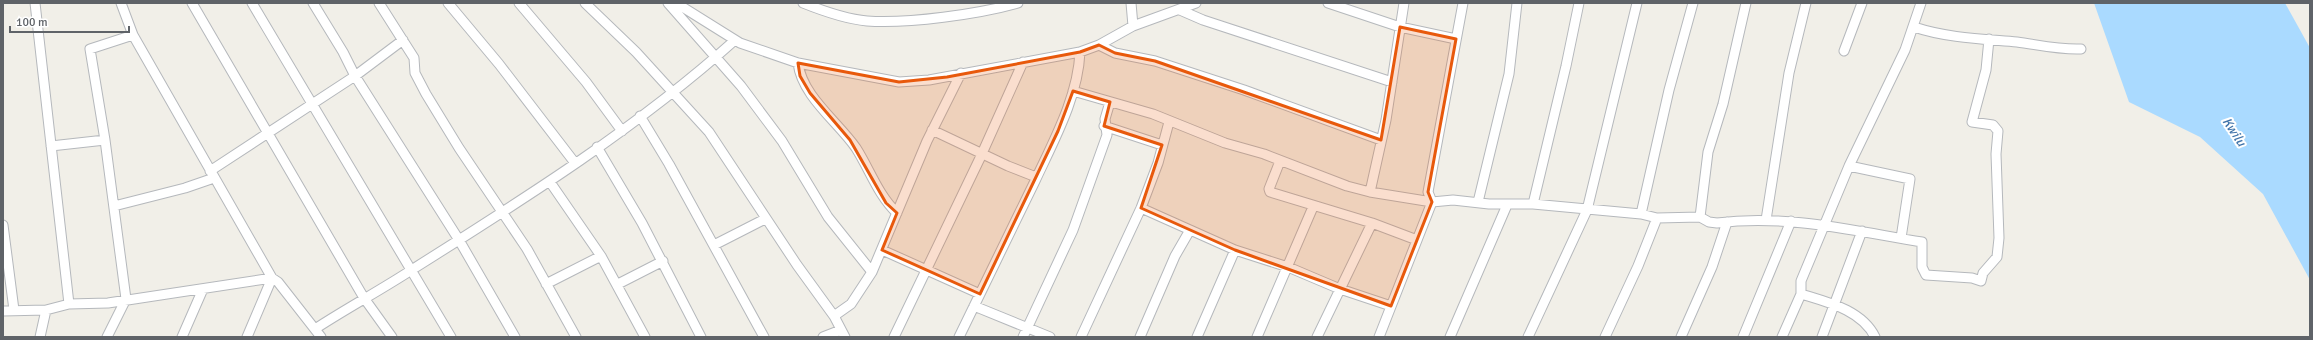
<svg xmlns="http://www.w3.org/2000/svg" width="2313" height="340" font-family="Signika,sans-serif">
	<style>
		.water { fill: #aadaff }
		.lines { fill: none; stroke-linecap: round; stroke-linejoin: round }
		.minor-casing { stroke: #b5b8bc; stroke-width: 11 }
		.minor { stroke: #fff; stroke-width: 9 }
		.marked { fill: #e8590c; fill-opacity: 0.2; stroke: #e8590c; stroke-width: 3; stroke-linejoin: round }
		.labels { text-anchor: middle; dominant-baseline: central; stroke-width: 4; stroke-linejoin: round; paint-order: stroke }
		.water-label { font-size: 13px; font-style: italic; fill: #4174aa; stroke: #fff }
	</style>
	<rect width="100%" height="100%" fill="#f1efe8"/>
	<path class="water" d="M2094,3h191l25,45v232l-47,-86 -63,-57 -71,-35z"/>
	<g class="lines">
		<g class="minor-casing">
			<path id="minor" d="M35,3l34,301
				M121,3l12,32 139,243 6,4 43,55
				M192,3l172,295 28,39
				M252,3l199,334
				M313,3l30,49 12,24 104,164 56,97
				M379,3l35,55 1,15 11,21 33,54 68,101 49,88
				M448,3l51,61 76,99
				M519,3l67,79 36,49
				M585,3l51,49 73,80 88,133 37,51 11,21
				M668,3l73,83 41,55 46,76 44,55
				M676,3l64,40 58,20 101,19 30,-2 151,-28 19,-7 34,-19 63,-23
				M803,3c20,8 42,16 64,18 41,3 112,-7 151,-18
				M1131,3l2,23
				M1328,3l72,24 56,12
				M1180,10l23,10 189,62
				M1914,27c33,11 69,12 103,15 22,3 43,8 64,7
				M1099,45l16,8 40,8 89,29 137,50
				M1844,51l18,-48
				M798,63c4,33 39,58 58,85 14,22 22,47 41,65
				M1073,91l80,23 72,29 39,11 83,32 23,6 62,10 21,-2 36,4h44l108,10 16,4 43,-1 9,5 8,1c70,-9 137,8 205,19v25l4,8 46,3 9,3 2,-8 14,-16 2,-19 -3,-84 2,-23 -5,-6 -21,-3 14,-52 3,-31
				M640,116l29,48 95,173
				M1104,126l58,19
				M932,130l76,36 28,11
				M51,146l54,-6
				M597,147l45,76 59,114
				M1280,161l-11,28 1,3 102,31 45,17
				M1849,166l61,13 -9,59
				M210,171l145,-95 48,-36
				M550,182l51,74 44,81
				M1370,192l16,-72 18,-117
				M1478,202l31,-128 8,-71
				M1533,204l33,-138 13,-63
				M114,206l71,-18 29,-10
				M1141,208l94,42 53,17 52,22 51,17
				M1641,214l28,-124 24,-87
				M1700,217l8,-65 15,-48 23,-101
				M1766,220l23,-147 17,-70
				M3,225l11,85
				M714,245l51,-26
				M882,250l98,44
				M546,284l55,-28
				M618,284l45,-23
				M1801,294c26,8 61,16 74,43
				M974,306l76,31
				M3,311l43,-1 23,-6 39,-1 164,-25 -25,59
				M834,316l17,-12 21,-32 55,-131 34,-68
				M315,329c32,-21 66,-39 98,-60 111,-70 224,-141 322,-229
				M40,337l6,-27
				M107,337l19,-38 -21,-159 -15,-91 43,-14
				M182,337l21,-48
				M823,337l18,-7
				M894,337l86,-179 43,-96
				M959,337c25,-52 51,-104 76,-156 19,-41 43,-84 45,-129
				M1023,337l50,-107 34,-95 -2,-16 5,-17
				M1081,337l60,-129 17,-45 11,-41
				M1140,337l35,-81 15,-26
				M1197,337l38,-87
				M1257,337l56,-130
				M1317,337l55,-114
				M1379,337l53,-135 -4,-10 35,-189
				M1450,337l57,-132
				M1528,337l59,-127 50,-207
				M1605,337l33,-71 19,-48
				M1681,337l31,-70 15,-45
				M1743,337l48,-116
				M1782,337l19,-43v-13l48,-115 56,-116 16,-47
				M1822,337l40,-106"/>
		</g>
		<use href="#minor" class="minor"/>
	</g>
	<path class="marked" d="M1400,27l56,12 -28,153 4,10 -41,104 -156,-56 -94,-42 21,-63 -58,-19 6,-24 -37,-11 -15,40 -78,163 -98,-44 15,-37 -11,-10 -36,-63 -40,-47 -10,-17 -2,-13 101,19 48,-5 133,-25 19,-7 16,8 40,8 226,79z"/>
	<g class="labels">
		<g class="water-label">
			<text transform="translate(2234 132) rotate(57)">Kwilu</text>
		</g>
	</g>
	<rect width="2313" height="340" fill="none" stroke="#5f6368" stroke-width="8"/>
	<path d="M10 26v6h119v-6" fill="none" stroke="#5f6368" stroke-width="2"/>
	<text x="16" y="26" font-size="12" fill="#5f6368" stroke="#ffffff" stroke-width="3" paint-order="stroke">100 m</text>
</svg>
